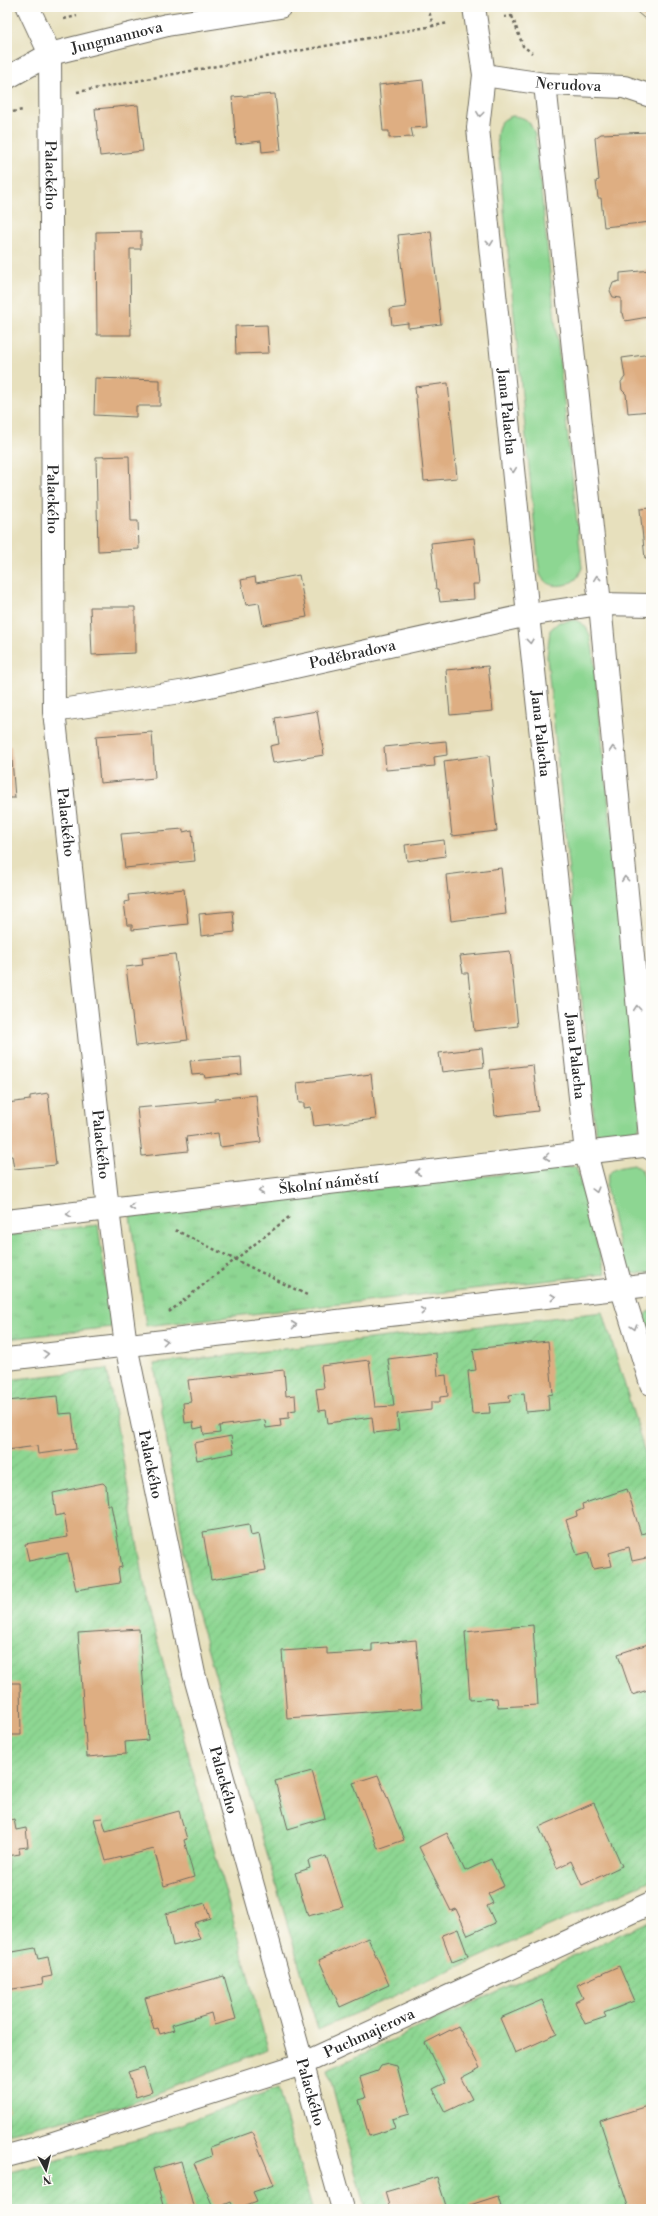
<svg xmlns="http://www.w3.org/2000/svg" width="658" height="2216" font-family="'Libre Bodoni',serif">
	<style>
		.grass { fill: #8dd692; stroke: #5c805e }
		.park { fill: url(#park-tufts); stroke: #5c805e }
		.garden { fill: url(#garden-furrows); stroke: #5c805e }
		.building { fill: #deae82 }
		.lines { fill: none; stroke-linecap: round; stroke-linejoin: round }
		.minor-casing { stroke: #6d6a5e; stroke-width: 24 }
		.path { stroke: #6d6a5e; stroke-width: 2.5; stroke-dasharray: 3 3; stroke-linecap: butt }
		.minor { stroke: #fff; stroke-width: 22 }
		.oneway { stroke: #a0a0a0 }
		.labels { text-anchor: middle; dominant-baseline: central; stroke-width: 3; stroke-linejoin: round; paint-order: stroke }
		.street-label { font-size: 15px; fill: #2b2b2b; stroke: #fdfcf7 }
	</style>
	<defs>
		<pattern id="park-tufts" width="24" height="20" patternUnits="userSpaceOnUse"><rect width="24" height="20" fill="#8dd692"/><path d="M3 7l-1-3M5 7V3M7 7l1-3M15 17l-1-3M17 17v-4M19 17l1-3" fill="none" stroke="#7ab87e"/></pattern>
		<pattern id="garden-furrows" width="10" height="10" patternUnits="userSpaceOnUse"><rect width="10" height="10" fill="#8dd692"/><path d="M-1 1l2-2M0 10L10 0M9 11l2-2" fill="none" stroke="#7ab87e"/></pattern>
	</defs>
	<rect width="100%" height="100%" fill="#fdfcf7"/>
	<filter id="ink" filterUnits="userSpaceOnUse"><feTurbulence type="fractalNoise" baseFrequency=".025" numOctaves="2"/><feDisplacementMap in="SourceGraphic" scale="8" xChannelSelector="R" yChannelSelector="G"/><feConvolveMatrix kernelMatrix="1 2 1 2 8 2 1 2 1" color-interpolation-filters="sRGB"/></filter>
	<filter id="wash" filterUnits="userSpaceOnUse"><feTurbulence type="fractalNoise" baseFrequency=".012" numOctaves="4" result="noise"/><feDisplacementMap in="SourceGraphic" scale="16" xChannelSelector="R" yChannelSelector="G"/><feGaussianBlur stdDeviation="0.9" result="paint"/><feColorMatrix in="noise" values="0 0 0 0 0 0 0 0 0 0 0 0 0 0 0 0 0 1.4 0 .05"/><feComposite in="paint" operator="in"/></filter>
	<g filter="url(#wash)">
		<rect width="100%" height="100%" fill="#e7e0bd"/>
		<path class="grass" d="M512,116c15,1 18,5 23,19l47,433c-2,4 -3,8 -6,11 -11,9 -30,10 -36,-5 -1,-4 -1,-9 -2,-13l-41,-424c1,-12 3,-17 15,-21z
			M575,620c15,6 15,15 18,31l48,469 -4,14 -10,7 -17,3 -11,-6 -4,-11 -48,-470 3,-27 9,-8z
			M634,1164l8,6 9,41v61c-11,4 -18,2 -27,-4l-18,-81c2,-20 10,-20 28,-23z
			M651,1310v56c-4,-15 -19,-48 0,-56z"/>
		<path class="park" d="M576,1166l29,108 -459,52 -16,-110z
			M98,1225l14,102 -105,12v-104z"/>
		<path class="garden" d="M603,1312l48,161v407l-333,150 -126,-435 -38,-231z
			M107,1369l42,241 119,439 -138,55 -123,30v-754z
			M651,1920v289h-286l-37,-139z
			M278,2088l34,121h-305v-36l137,-35z"/>
		<g id="blocks">
			<path class="building" d="M631,7h20v17z
				M423,80l4,47 -16,1 2,9 -24,1v-7h-6l-4,-46z
				M275,94l6,56 -19,2 -1,-11 -25,3 -4,-47z
				M138,105l5,46 -43,5 -5,-47z
				M649,132l2,90 -47,5 -3,-29h-3l-2,-17 3,-1 -4,-42 6,-4z
				M141,231v18h-11l1,86h-34l-1,-103z
				M431,231l10,93 -33,4v-5l-16,2 -2,-16 16,-2 -8,-72z
				M651,270v56h-2l-1,-9 -23,4 -2,-8h-2v-15l-8,-1 -3,-6 3,-8 7,-2v-8z
				M267,325l2,28 -33,1 -1,-28z
				M651,354v57l-23,2 -2,-19 -4,-4 -1,-8 4,-5 -3,-19z
				M95,378l65,2v26h-24v11l-42,-2z
				M448,383l9,95 -33,3 -9,-94z
				M129,456l2,65h7l1,28 -41,2 -2,-94z
				M651,508v50l-6,1 -5,-50z
				M474,538l5,46h-6l1,15 -34,3 -2,-13h-2l-5,-46z
				M299,575l8,42 -44,8 -4,-22 -13,2 -5,-25 14,-3 1,6z
				M90,607h45v46l-43,2z
				M488,666l5,45 -43,4 -4,-45z
				M317,711l7,44 -51,8 -3,-17 9,-2 -4,-26z
				M152,732l3,46 -55,5 -4,-47z
				M446,741l1,14 -13,2 1,9 -49,4 -2,-23z
				M7,746h4l4,52h-8z
				M489,755l8,76 -45,5 -8,-75z
				M183,829v3l9,-2 3,31 -70,7 -4,-34z
				M444,840l2,16 -39,5 -2,-16z
				M501,868l5,46 -55,7 -5,-46z
				M184,889l4,35 -56,6v-5h-5l-3,-23 5,-1 -1,-6z
				M233,911l2,21 -34,4 -2,-22z
				M510,951l8,75 -44,5 -6,-58h-5l-3,-17z
				M175,954l13,86 -52,6 -10,-79 17,-2 -1,-7z
				M482,1048l2,19 -42,5 -3,-19z
				M241,1057l1,17 -37,4 -1,-4 -12,1 -2,-14z
				M533,1065l5,46 -43,5 -5,-46z
				M371,1074l5,45 -62,7 -3,-19 -7,1v-5h-5l-2,-20z
				M48,1093l8,72 -42,4 -2,-13h-5v-53l23,-3v-4z
				M256,1095l5,47 -41,5 -2,-14 -32,4 2,14 -46,5 -5,-48 78,-7v-2z
				M548,1341l5,53 -5,1 1,15 -23,2 -2,-19 -15,2 1,7 -21,2 1,9 -18,1 -4,-43 8,-1 -3,-21z
				M436,1353l2,23 8,-1 2,21 -8,1v5h-9v8l-34,4 2,16 -25,3 -2,-16 -44,6 -2,-13 -7,1 -3,-22 8,-1 -3,-22 48,-6 6,47 19,-1 -6,-47z
				M284,1370l2,26 9,-1 1,15 -7,1v7l-9,1 1,7 -15,2 -1,-8 -46,6 1,7 -16,2 -1,-8 -9,2 -1,-7 -8,1 -2,-20 8,-1 -3,-22z
				M57,1396l2,18 13,-1 4,36 -38,5 -1,-8 -30,4v-49z
				M231,1436l3,17 -37,7 -3,-17z
				M103,1483l3,3 2,19h3l6,31 5,31 -4,1 2,15 -44,7 -8,-37 -39,8 -4,-17 43,-7 -4,-23 -8,2 -3,-23z
				M627,1489l14,45 10,-3v26l-19,4 -3,-14 -20,6 3,13 -19,3 -5,-17 -11,3 -11,-35 11,-4 -1,-4 7,-3 -1,-5z
				M249,1524l2,12 8,-2 7,36 -55,10 -8,-48z
				M533,1625l5,80 -40,2 -1,-9 -27,2 -5,-68z
				M139,1629l9,111 -23,2 1,12 -39,3 -9,-124z
				M416,1640l6,68 -135,10 -5,-67 45,-3v6l45,-3v-7z
				M651,1643v46l-19,6 -14,-41z
				M7,1683h13l1,52h-14z
				M312,1771l13,47 -37,11 -13,-48z
				M378,1775l26,65 -26,9 -25,-66z
				M594,1803l28,63 -40,19 -11,-24 -14,7 -18,-41z
				M179,1811l8,28 -3,1 10,37 -30,9 -10,-37 -48,12 -12,-42 8,-1 4,13z
				M14,1819l2,11 10,-2 2,19 -9,1 1,6 -13,2v-35z
				M447,1833l18,38 26,-12 13,27 -16,8 5,9 -6,3 8,17 -27,12 -12,-26 -5,2 -32,-64z
				M326,1856l17,51 -35,9 -13,-43 15,-5 -2,-7z
				M205,1903l5,15 -16,5 6,16 -27,7 -7,-32z
				M458,1929l10,27 -16,6 -10,-27z
				M368,1938l21,47 -49,22 -21,-47z
				M35,1948l3,11 10,-2 4,19 -10,2 1,6 -36,6v-37z
				M619,1966l15,35 -30,12 2,4 -21,7 -10,-22 8,-4 -6,-13z
				M224,1976l12,43 -22,6 -3,-12 -39,12 2,5 -14,4 -2,-6 -4,1 -9,-31z
				M542,2000l15,34 -42,19 -15,-35z
				M458,2026l22,42 -19,10 11,21 -27,13 -12,-23 12,-6 -20,-40z
				M389,2064l8,2 13,48 -18,5 3,9 -26,8 -10,-36 7,-2 -6,-21 18,-6 3,-5z
				M144,2067l8,25 -16,5 -8,-25z
				M7,2102l3,9 -3,1z
				M647,2106l4,12v91h-22l-29,-88z
				M252,2132l22,53 -21,7 4,9 -21,8h-2l-3,-7 -17,7 -20,-46 18,-7 -2,-9z
				M181,2161l13,48h-30l-11,-40z
				M437,2177l10,32h-57l-5,-17z
				M498,2196l4,13h-31l-1,-4z"/>
		</g>
	</g>
	<g filter="url(#ink)">
		<use href="#blocks" fill-opacity="0" stroke="#6d6a5e" stroke-width="1"/>
		<g class="lines">
			<g class="minor-casing">
				<g id="minor">
					<path id="s1" d="M28,7l22,47 4,657 54,499 18,135 68,329 149,535"/>
					<path id="s2" d="M474,7l10,68 -6,53 50,487 58,538 36,137 29,94"/>
					<path id="s3" d="M484,75l61,9 79,3 27,9"/>
					<path id="s4" d="M7,78l43,-24 117,-29 113,-18"/>
					<path d="M545,84l55,520 51,545"/>
					<path id="s5" d="M54,711l133,-20 341,-76 72,-11 51,1"/>
					<path id="s6" d="M7,1221l644,-76"/>
					<path d="M7,1359l644,-74"/>
					<path id="s7" d="M7,2156l37,-10 258,-82 349,-161"/>
				</g>
			</g>
			<path class="path" d="M428,7l5,19 16,-3
				M512,16l11,30 9,7
				M504,17l8,-1 -1,-9
				M64,19l13,-3
				M77,92l356,-66
				M7,113l16,-3
				M175,1230l132,65
				M169,1312l120,-95"/>
			<use href="#minor" class="minor"/>
		</g>
		<defs><path id="oneway-chevron" d="M-2-3.5L2.5 0L-2 3.5" fill="none" stroke-width="1.6" stroke-linecap="round" stroke-linejoin="round"/></defs>
		<g class="oneway">
			<use href="#oneway-chevron" transform="translate(480 114) rotate(97)"/>
			<use href="#oneway-chevron" transform="translate(490 243) rotate(84)"/>
			<use href="#oneway-chevron" transform="translate(513 470) rotate(84)"/>
			<use href="#oneway-chevron" transform="translate(597 578) rotate(-96)"/>
			<use href="#oneway-chevron" transform="translate(530 641) rotate(84)"/>
			<use href="#oneway-chevron" transform="translate(613 749) rotate(-95)"/>
			<use href="#oneway-chevron" transform="translate(625 879) rotate(-95)"/>
			<use href="#oneway-chevron" transform="translate(637 1008) rotate(-95)"/>
			<use href="#oneway-chevron" transform="translate(547 1157) rotate(173)"/>
			<use href="#oneway-chevron" transform="translate(418 1172) rotate(173)"/>
			<use href="#oneway-chevron" transform="translate(596 1190) rotate(75)"/>
			<use href="#oneway-chevron" transform="translate(261 1191) rotate(173)"/>
			<use href="#oneway-chevron" transform="translate(132 1207) rotate(173)"/>
			<use href="#oneway-chevron" transform="translate(69 1214) rotate(174)"/>
			<use href="#oneway-chevron" transform="translate(553 1297) rotate(-6)"/>
			<use href="#oneway-chevron" transform="translate(423 1311) rotate(-6)"/>
			<use href="#oneway-chevron" transform="translate(294 1325) rotate(-7)"/>
			<use href="#oneway-chevron" transform="translate(634 1327) rotate(73)"/>
			<use href="#oneway-chevron" transform="translate(165 1341) rotate(-7)"/>
			<use href="#oneway-chevron" transform="translate(46 1354) rotate(-6)"/>
		</g>
	</g>
	<g class="labels">
		<g class="street-label">
			<text stroke="none"><textPath href="#s4" startOffset="118">Jungmannova</textPath></text>
			<text stroke="none"><textPath href="#s3" startOffset="85">Nerudova</textPath></text>
			<text stroke="none"><textPath href="#s1" startOffset="173">Palackého</textPath></text>
			<text stroke="none"><textPath href="#s2" startOffset="407">Jana Palacha</textPath></text>
			<text stroke="none"><textPath href="#s1" startOffset="497">Palackého</textPath></text>
			<text stroke="none"><textPath href="#s5" startOffset="304">Poděbradova</textPath></text>
			<text stroke="none"><textPath href="#s2" startOffset="731">Jana Palacha</textPath></text>
			<text stroke="none"><textPath href="#s1" startOffset="821">Palackého</textPath></text>
			<text stroke="none"><textPath href="#s2" startOffset="1055">Jana Palacha</textPath></text>
			<text stroke="none"><textPath href="#s1" startOffset="1145">Palackého</textPath></text>
			<text stroke="none"><textPath href="#s6" startOffset="324">Školní náměstí</textPath></text>
			<text stroke="none"><textPath href="#s1" startOffset="1469">Palackého</textPath></text>
			<text stroke="none"><textPath href="#s1" startOffset="1793">Palackého</textPath></text>
			<text stroke="none"><textPath href="#s7" startOffset="383">Puchmajerova</textPath></text>
			<text stroke="none"><textPath href="#s1" startOffset="2117">Palackého</textPath></text>
		</g>
	</g>
	<rect width="658" height="2216" fill="none" stroke="#fdfcf7" stroke-width="24"/>
	<g transform="translate(46 2170) rotate(173)" stroke="#fdfcf7" stroke-width="3" paint-order="stroke">
	<path d="M0-3L7 15L0 10L-7 15Z" fill="#2b2b2b"/>
	<text y="-6" font-size="11" font-weight="bold" text-anchor="middle" fill="#2b2b2b">N</text>
	</g>
</svg>
